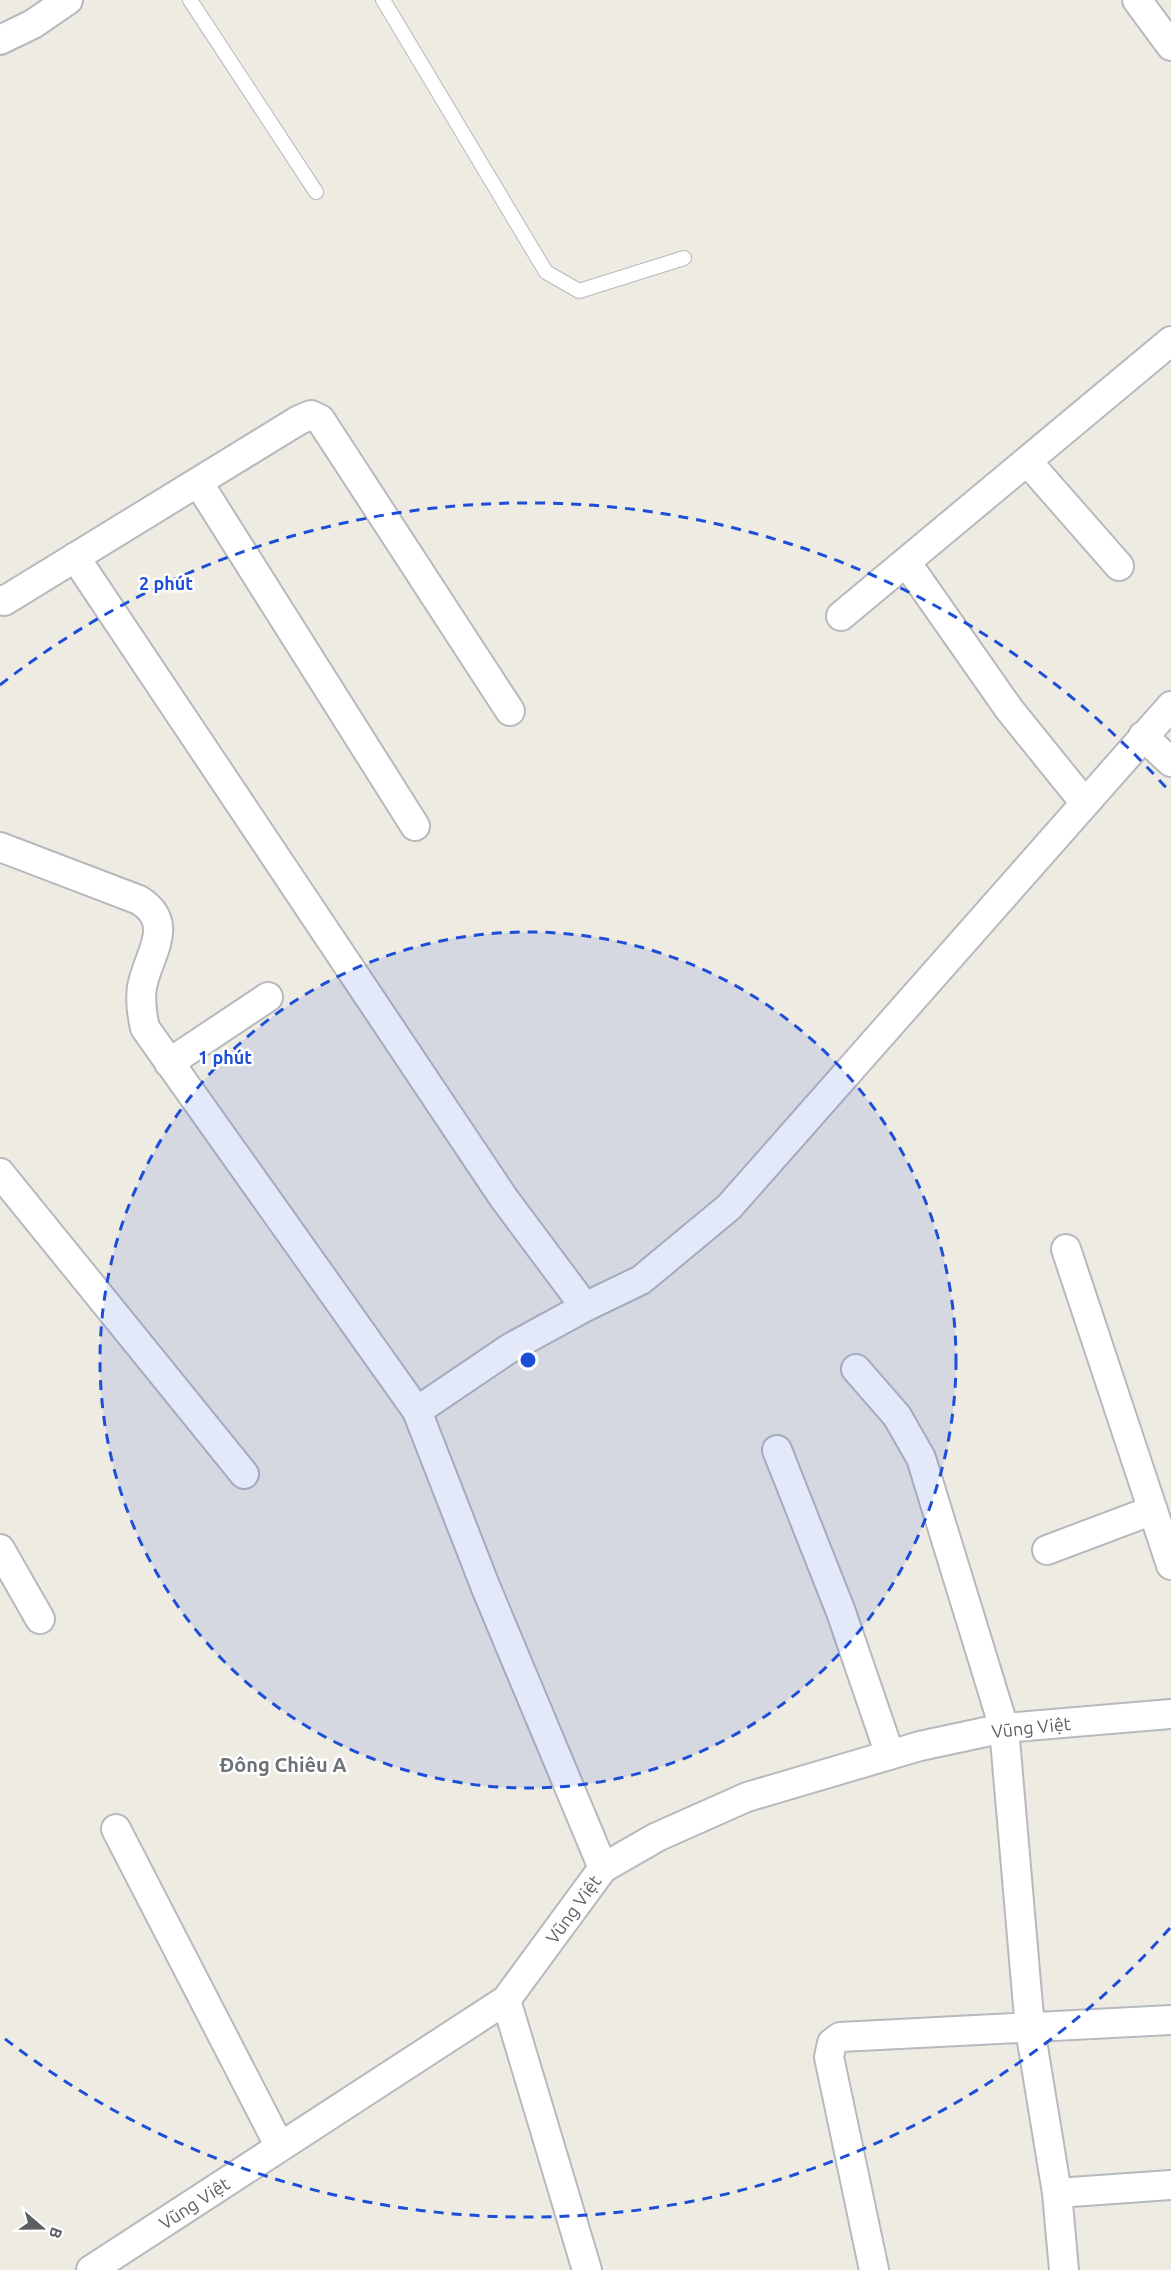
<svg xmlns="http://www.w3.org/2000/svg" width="1171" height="2270" font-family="Ubuntu,sans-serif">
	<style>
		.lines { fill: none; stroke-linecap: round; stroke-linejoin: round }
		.lane-casing { stroke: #b6b9bd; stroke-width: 16 }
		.street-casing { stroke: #b6b9bd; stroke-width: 32 }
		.lane { stroke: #fff; stroke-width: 14 }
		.street { stroke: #fff; stroke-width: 28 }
		.ring { fill: none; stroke: #1d4ed8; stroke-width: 3; stroke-dasharray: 10 8 }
		.labels { text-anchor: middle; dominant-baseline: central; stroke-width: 5; stroke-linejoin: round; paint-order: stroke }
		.street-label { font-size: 18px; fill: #5b5f64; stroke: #fff }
		.neighbourhood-label { font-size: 20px; font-weight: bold; fill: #6c7176; stroke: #fff }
		.centre { fill: #1d4ed8; stroke: #fff; stroke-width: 3 }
		.ring-label { font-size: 18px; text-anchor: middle; font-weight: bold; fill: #1d4ed8; stroke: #fff; stroke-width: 5; stroke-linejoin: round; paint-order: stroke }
	</style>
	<rect width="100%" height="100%" fill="#eeebe3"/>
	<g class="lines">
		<g class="lane-casing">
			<path id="lane" d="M190,0l126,192
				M383,0l163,272 33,19 105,-33"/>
		</g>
		<g class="street-casing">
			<path id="street" d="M1137,0l34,46
				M0,40l33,-16 35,-24
				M1027,461l92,105
				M198,482l217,344
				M75,557l428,640 82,110
				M906,562l103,147 75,93
				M0,600l4,1 295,-181 12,-5 9,4 190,292
				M841,616l330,-275
				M1143,736l28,26
				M0,847l139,53c38,24 9,54 3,87 -2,13 0,28 3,41l272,383 93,-63 75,-41 56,-27 88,-73 442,-501
				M169,1063l99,-66
				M0,1173l244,301
				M1066,1249l105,316
				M856,1369l41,47 24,42 83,270 26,301 27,164 7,77
				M417,1411l69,177 117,280
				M777,1450l64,162 49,143
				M0,1549l40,70
				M1047,1550l106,-40
				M116,1829l164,318
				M506,2000l81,270
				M1057,2193l114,-8
				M91,2270l415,-270 97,-132 54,-31 90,-40 173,-51 84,-18 167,-14
				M874,2270l-45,-213 3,-14 8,-6 331,-17"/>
		</g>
		<use href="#lane" class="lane"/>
		<use href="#street" class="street"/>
	</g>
	<circle cx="528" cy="1360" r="428" fill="#1d4ed8" fill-opacity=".12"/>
	<g class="ring">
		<circle cx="528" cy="1360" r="428"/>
		<path d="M1170 1928A857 857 0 0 1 0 2035M0 685A857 857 0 0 1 1170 792"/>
	</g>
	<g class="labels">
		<g class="street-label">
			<text transform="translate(1031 1727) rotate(-6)">Vũng Việt</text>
			<text transform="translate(573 1909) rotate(-54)">Vũng Việt</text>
			<text transform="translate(194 2203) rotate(-33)">Vũng Việt</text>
		</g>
		<g class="neighbourhood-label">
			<text x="283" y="1764">Đông Chiêu A</text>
		</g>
	</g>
	<circle cx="528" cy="1360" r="9" class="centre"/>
	<g class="ring-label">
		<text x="166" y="590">2 phút</text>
		<text x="225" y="1064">1 phút</text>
	</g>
	<g transform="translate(42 2228) rotate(110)" stroke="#ffffff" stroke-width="4.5" paint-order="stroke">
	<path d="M0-4.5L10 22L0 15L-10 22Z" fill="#5b5f64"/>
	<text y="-9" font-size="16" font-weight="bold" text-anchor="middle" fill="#5b5f64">B</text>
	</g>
</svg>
